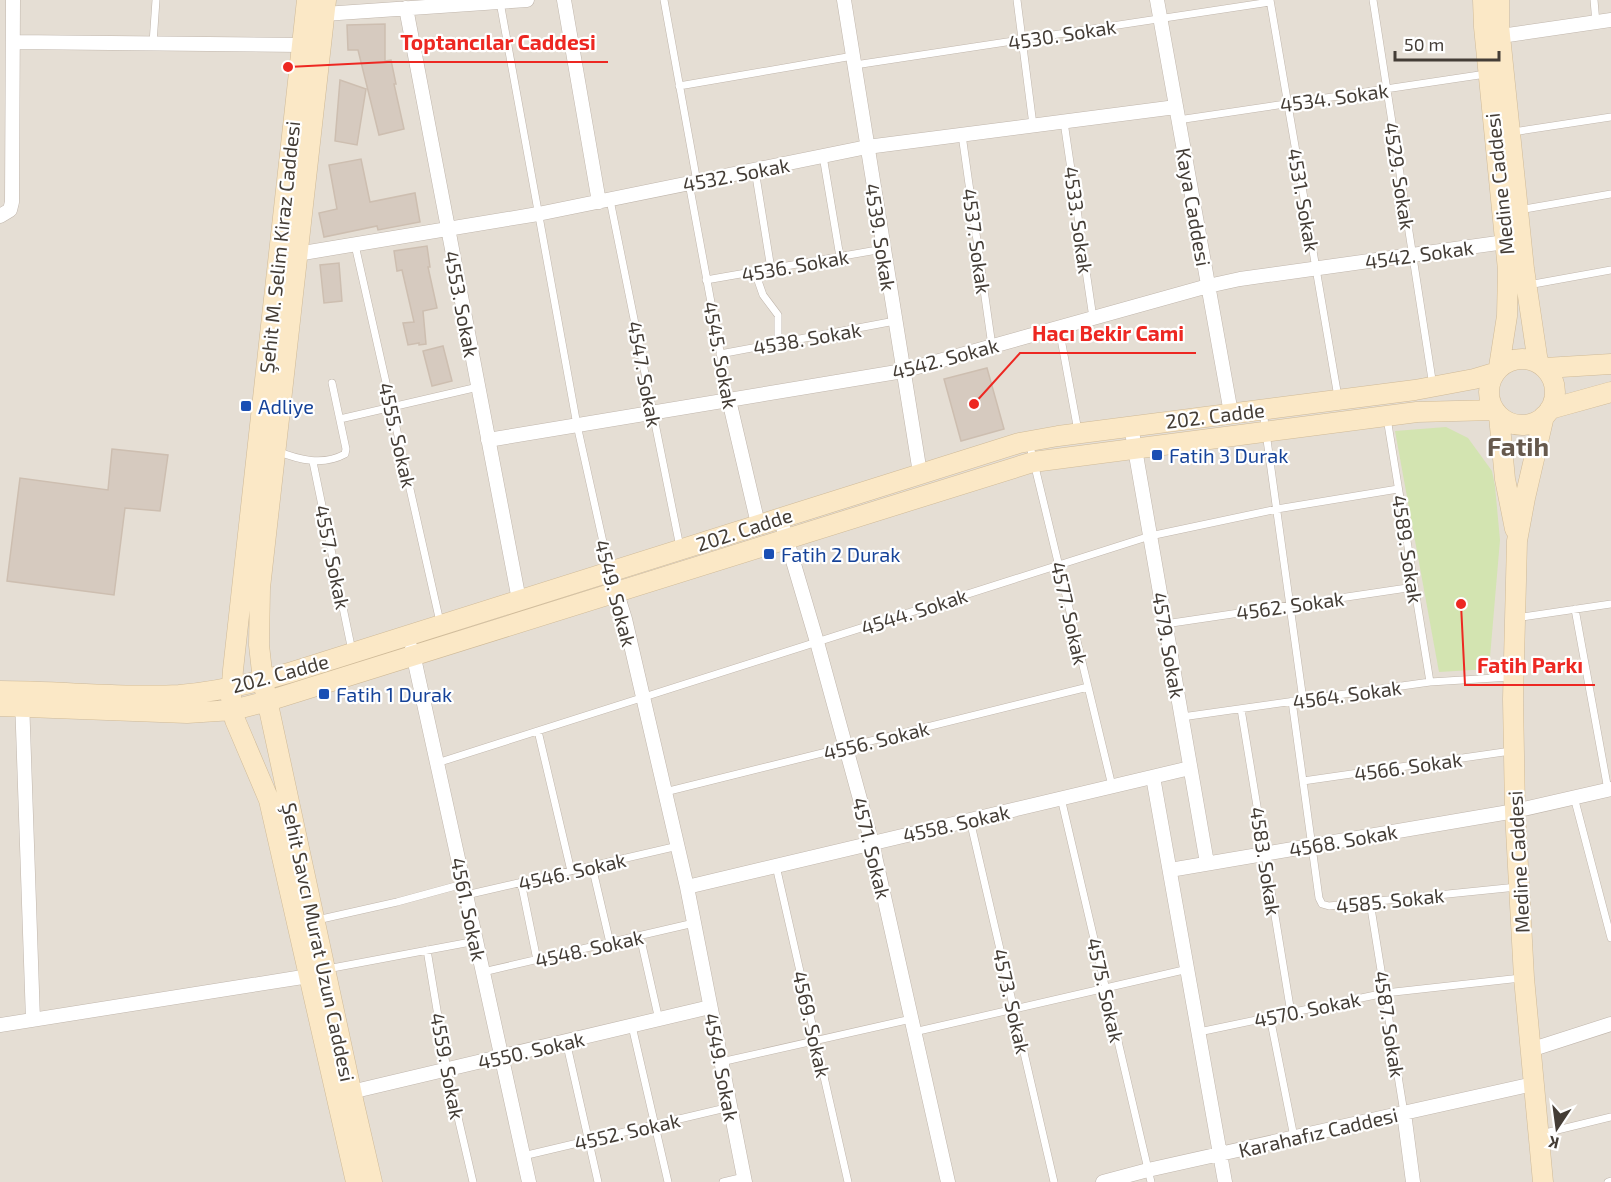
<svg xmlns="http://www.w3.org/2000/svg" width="1611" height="1182" font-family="'Exo 2',sans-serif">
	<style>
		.residential { fill: #e5ded4 }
		.green { fill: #d3e4b1 }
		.building { fill: #d6cabf; stroke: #cdbeb0; stroke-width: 1.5 }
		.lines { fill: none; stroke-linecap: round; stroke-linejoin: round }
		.lane-casing { stroke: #c0b6ac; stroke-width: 8 }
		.street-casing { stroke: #c0b6ac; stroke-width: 15 }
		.secondary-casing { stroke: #cfba98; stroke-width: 21 }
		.lane { stroke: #fff; stroke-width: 7 }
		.street { stroke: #fff; stroke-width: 14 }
		.secondary { stroke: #fbe8c6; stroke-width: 20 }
		.transit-dot { fill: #1a4fb4; stroke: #fff; stroke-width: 2 }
		.labels { text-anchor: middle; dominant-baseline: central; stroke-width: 4.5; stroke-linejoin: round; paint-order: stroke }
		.street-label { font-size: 20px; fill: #443d36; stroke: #fff }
		.transit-label { font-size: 20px; fill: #164399; stroke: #fff; text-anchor: start }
		.district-label { font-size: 26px; font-weight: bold; fill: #66594d; stroke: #fff }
		.leader { fill: none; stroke: #ed2822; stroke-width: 2 }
		.callout-dot { fill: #ed2822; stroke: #fff; stroke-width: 2 }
		.callout-label { font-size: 21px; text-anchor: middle; font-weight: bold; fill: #ed2822; stroke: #fff; stroke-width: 4.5; stroke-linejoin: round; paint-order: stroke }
	</style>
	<rect width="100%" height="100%" fill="#f2ede6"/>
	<path class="residential" d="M0,0h1611v1182h-1611z"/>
	<path class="green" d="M1446,427l22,11 24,33 3,15 5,54 -11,129 -50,3 -44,-241z"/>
	<path class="building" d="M385,24v37l6,-1 5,24h-2l10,45 -25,6 -21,-85h-10l-1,-25z
		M340,80l26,9 -9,56 -22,-4z
		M361,159l9,43 45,-9 5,29 -42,8 -1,-4 -53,11 -5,-24 18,-4 -8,-44z
		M427,246l3,21h-2l9,41 -14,3 3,33 -7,1v-2l-11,2 -5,-22 11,-1 -12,-52 -5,1 -3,-20z
		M339,263l3,38 -18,2 -4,-38z
		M443,346l9,35 -20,5 -9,-35z
		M987,368l17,61 -43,12 -17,-62z
		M112,449l56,6 -8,56 -35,-3 -11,87 -107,-14 13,-103 88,12z"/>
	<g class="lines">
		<g class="lane-casing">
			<path id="lane" d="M664,0l33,182
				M1017,0l16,125
				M1270,0l68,397
				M1373,0l60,386
				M1594,0l2,23
				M500,2l77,423 32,144
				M153,43l3,-43
				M855,65l415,-63
				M679,86l174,-30
				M1178,120l308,-46
				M1064,122l29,196
				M1513,132l98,-15
				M962,135l30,211
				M823,156l17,101
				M755,170l16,99
				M689,183l40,217
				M610,200l70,347
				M1519,210l92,-16
				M355,245l85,377
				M755,272l8,23 15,20v28
				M706,280l177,-31
				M1528,285l83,-15
				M1059,328l19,103
				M720,354l175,-33
				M1263,411l40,289
				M1387,418l43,264
				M340,419l138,-32
				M1029,442l83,344
				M277,451c22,9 46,15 68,3l1,-5 -14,-66
				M313,462l39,189
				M1575,609l33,181
				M1516,618l95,-14
				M1165,624l249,-37
				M1292,701l27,197 3,6 7,2 188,-19
				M1241,709l50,304
				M1182,717l248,-35 81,-5
				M538,731l33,140
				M437,763l713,-227 127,-27 121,-20
				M1303,781l208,-30
				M665,792l423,-105
				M1574,797l37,141
				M1061,798l90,384
				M970,820l84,362
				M592,866l18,77
				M776,866l72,316
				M521,882l16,78
				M466,895l212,-49
				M1370,902l34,211
				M317,920l80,-18 66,-18
				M640,936l19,84
				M427,950l20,120 26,112
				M327,969l149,-28
				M483,972l211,-49
				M1270,1017l24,120
				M632,1026l36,156
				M914,1032l274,-63
				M1199,1032l186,-39 136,-15
				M566,1041l32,141
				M721,1062l190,-43
				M1541,1134l70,-17
				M523,1156l207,-49
				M723,1182l21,-5
				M1608,1182l3,-1"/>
		</g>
		<g class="street-casing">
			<path id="street" d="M564,0l35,202
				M844,0l76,473
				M1157,0l74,413
				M406,8l113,592
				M324,14l203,-14
				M1501,36l110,-16
				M14,42l288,3
				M0,216l10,-6 2,-8 1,-202
				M297,254l241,-40 329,-67 309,-40
				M729,400l29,124
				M1131,426l76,437
				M488,440l415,-69 305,-85 32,-7 265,-37
				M780,517l37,125 55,201 76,339
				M610,571l15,48 62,268 58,295
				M412,649l117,533
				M22,699l11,321
				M1153,777l72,405
				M1170,870l345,-59 96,-22
				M687,887l503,-119
				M0,1025l309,-49
				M1530,1050l81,-26
				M351,1092l359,-85
				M1404,1113l9,69
				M1103,1182l45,-12 385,-86"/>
		</g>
		<g class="secondary-casing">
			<path id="secondary" d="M307,0l-74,670 -2,28 4,22 34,80 87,382
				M326,0l-66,588 -1,57 4,36 91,423 18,78
				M1483,0l1,27 24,243 -1,46 -8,51
				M1499,0v26l25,243 14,94
				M1489 392a33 33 0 1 1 66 0a33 33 0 1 1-66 0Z
				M1545,368l66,-4
				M1550,409l61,-17
				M1499,416l6,63 10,50
				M0,691c60,0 120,7 179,4 38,-3 76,-12 113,-23l727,-229 39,-7 357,-46 59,-11 20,-6
				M0,706l187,7 46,-3 35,-9 765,-239 384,-50 77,-2
				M1543,1182l-19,-204 -9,-167 -2,-112 4,-158 8,-43 19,-82"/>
		</g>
		<use href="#lane" class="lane"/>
		<use href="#street" class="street"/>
		<use href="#secondary" class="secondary"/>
	</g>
	<g class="transit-dot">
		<rect x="240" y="400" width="12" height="12" rx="3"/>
		<rect x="1151" y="449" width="12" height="12" rx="3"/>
		<rect x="763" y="548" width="12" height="12" rx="3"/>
		<rect x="318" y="688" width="12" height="12" rx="3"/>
	</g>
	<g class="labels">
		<g class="street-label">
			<text transform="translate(1062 34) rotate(-9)">4530. Sokak</text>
			<text transform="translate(1334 97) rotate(-8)">4534. Sokak</text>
			<text transform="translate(736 174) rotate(-11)">4532. Sokak</text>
			<text transform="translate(1400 176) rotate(81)">4529. Sokak</text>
			<text transform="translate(1499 184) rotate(-96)">Medine Caddesi</text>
			<text transform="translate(1304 200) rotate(80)">4531. Sokak</text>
			<text transform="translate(1194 207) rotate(80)">Kaya Caddesi</text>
			<text transform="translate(1079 220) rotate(82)">4533. Sokak</text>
			<text transform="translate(881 237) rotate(81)">4539. Sokak</text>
			<text transform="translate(977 241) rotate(82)">4537. Sokak</text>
			<text transform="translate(279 247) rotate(-84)">Şehit M. Selim Kiraz Caddesi</text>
			<text transform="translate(1419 254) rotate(-8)">4542. Sokak</text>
			<text transform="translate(795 265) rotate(-10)">4536. Sokak</text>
			<text transform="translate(462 304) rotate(79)">4553. Sokak</text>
			<text transform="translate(807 338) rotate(-10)">4538. Sokak</text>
			<text transform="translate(721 355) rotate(79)">4545. Sokak</text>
			<text transform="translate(945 358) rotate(-15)">4542. Sokak</text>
			<text transform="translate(645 374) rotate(79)">4547. Sokak</text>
			<text transform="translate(1215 415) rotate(-7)">202. Cadde</text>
			<text transform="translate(398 435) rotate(77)">4555. Sokak</text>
			<text transform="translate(744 529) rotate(-18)">202. Cadde</text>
			<text transform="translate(1408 549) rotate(81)">4589. Sokak</text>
			<text transform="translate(333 557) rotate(78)">4557. Sokak</text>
			<text transform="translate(616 593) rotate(75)">4549. Sokak</text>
			<text transform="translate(1290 605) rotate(-8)">4562. Sokak</text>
			<text transform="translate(914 611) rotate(-18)">4544. Sokak</text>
			<text transform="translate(1070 613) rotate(77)">4577. Sokak</text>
			<text transform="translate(1169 645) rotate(80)">4579. Sokak</text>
			<text transform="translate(280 673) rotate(-15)">202. Cadde</text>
			<text transform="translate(1347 694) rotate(-8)">4564. Sokak</text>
			<text transform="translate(876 740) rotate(-14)">4556. Sokak</text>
			<text transform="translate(1408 766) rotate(-8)">4566. Sokak</text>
			<text transform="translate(956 823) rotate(-13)">4558. Sokak</text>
			<text transform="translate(1343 840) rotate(-10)">4568. Sokak</text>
			<text transform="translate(872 848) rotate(76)">4571. Sokak</text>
			<text transform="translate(1266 861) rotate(81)">4583. Sokak</text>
			<text transform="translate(1518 862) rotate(-93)">Medine Caddesi</text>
			<text transform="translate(572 871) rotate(-13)">4546. Sokak</text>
			<text transform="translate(1390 900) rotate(-6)">4585. Sokak</text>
			<text transform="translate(469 909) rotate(78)">4561. Sokak</text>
			<text transform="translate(319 942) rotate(78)">Şehit Savcı Murat Uzun Caddesi</text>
			<text transform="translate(589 948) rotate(-13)">4548. Sokak</text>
			<text transform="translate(1106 990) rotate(77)">4575. Sokak</text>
			<text transform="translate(1012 1001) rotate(77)">4573. Sokak</text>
			<text transform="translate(1307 1009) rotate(-12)">4570. Sokak</text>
			<text transform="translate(812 1024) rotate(77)">4569. Sokak</text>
			<text transform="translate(1390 1024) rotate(81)">4587. Sokak</text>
			<text transform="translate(531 1050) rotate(-13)">4550. Sokak</text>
			<text transform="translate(448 1066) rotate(79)">4559. Sokak</text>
			<text transform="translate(722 1067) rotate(79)">4549. Sokak</text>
			<text transform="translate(627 1131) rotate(-13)">4552. Sokak</text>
			<text transform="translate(1318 1132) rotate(-13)">Karahafız Caddesi</text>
		</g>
		<g class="transit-label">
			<text x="258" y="406">Adliye</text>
			<text x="1169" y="455">Fatih 3 Durak</text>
			<text x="781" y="554">Fatih 2 Durak</text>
			<text x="336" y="694">Fatih 1 Durak</text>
		</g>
		<g class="district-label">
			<text x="1518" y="445">Fatih</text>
		</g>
	</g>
	<path class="leader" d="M288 67L388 62H608M974 404L1020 353H1196M1461 604L1465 685H1595"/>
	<g class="callout-dot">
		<circle cx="288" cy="67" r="6"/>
		<circle cx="974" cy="404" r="6"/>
		<circle cx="1461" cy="604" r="6"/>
	</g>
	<g class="callout-label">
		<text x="498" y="50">Toptancılar Caddesi</text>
		<text x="1108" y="341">Hacı Bekir Cami</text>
		<text x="1530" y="673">Fatih Parkı</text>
	</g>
	<g transform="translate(1557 1128) rotate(193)" stroke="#ffffff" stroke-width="4.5" paint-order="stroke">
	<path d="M0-4.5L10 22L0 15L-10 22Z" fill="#443d36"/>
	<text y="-9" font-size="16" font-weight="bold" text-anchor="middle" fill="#443d36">K</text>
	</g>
	<path d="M1395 51v9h104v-9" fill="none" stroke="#443d36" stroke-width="3"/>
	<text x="1404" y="51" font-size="18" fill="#443d36" stroke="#ffffff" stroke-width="4.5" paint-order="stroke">50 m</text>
</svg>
